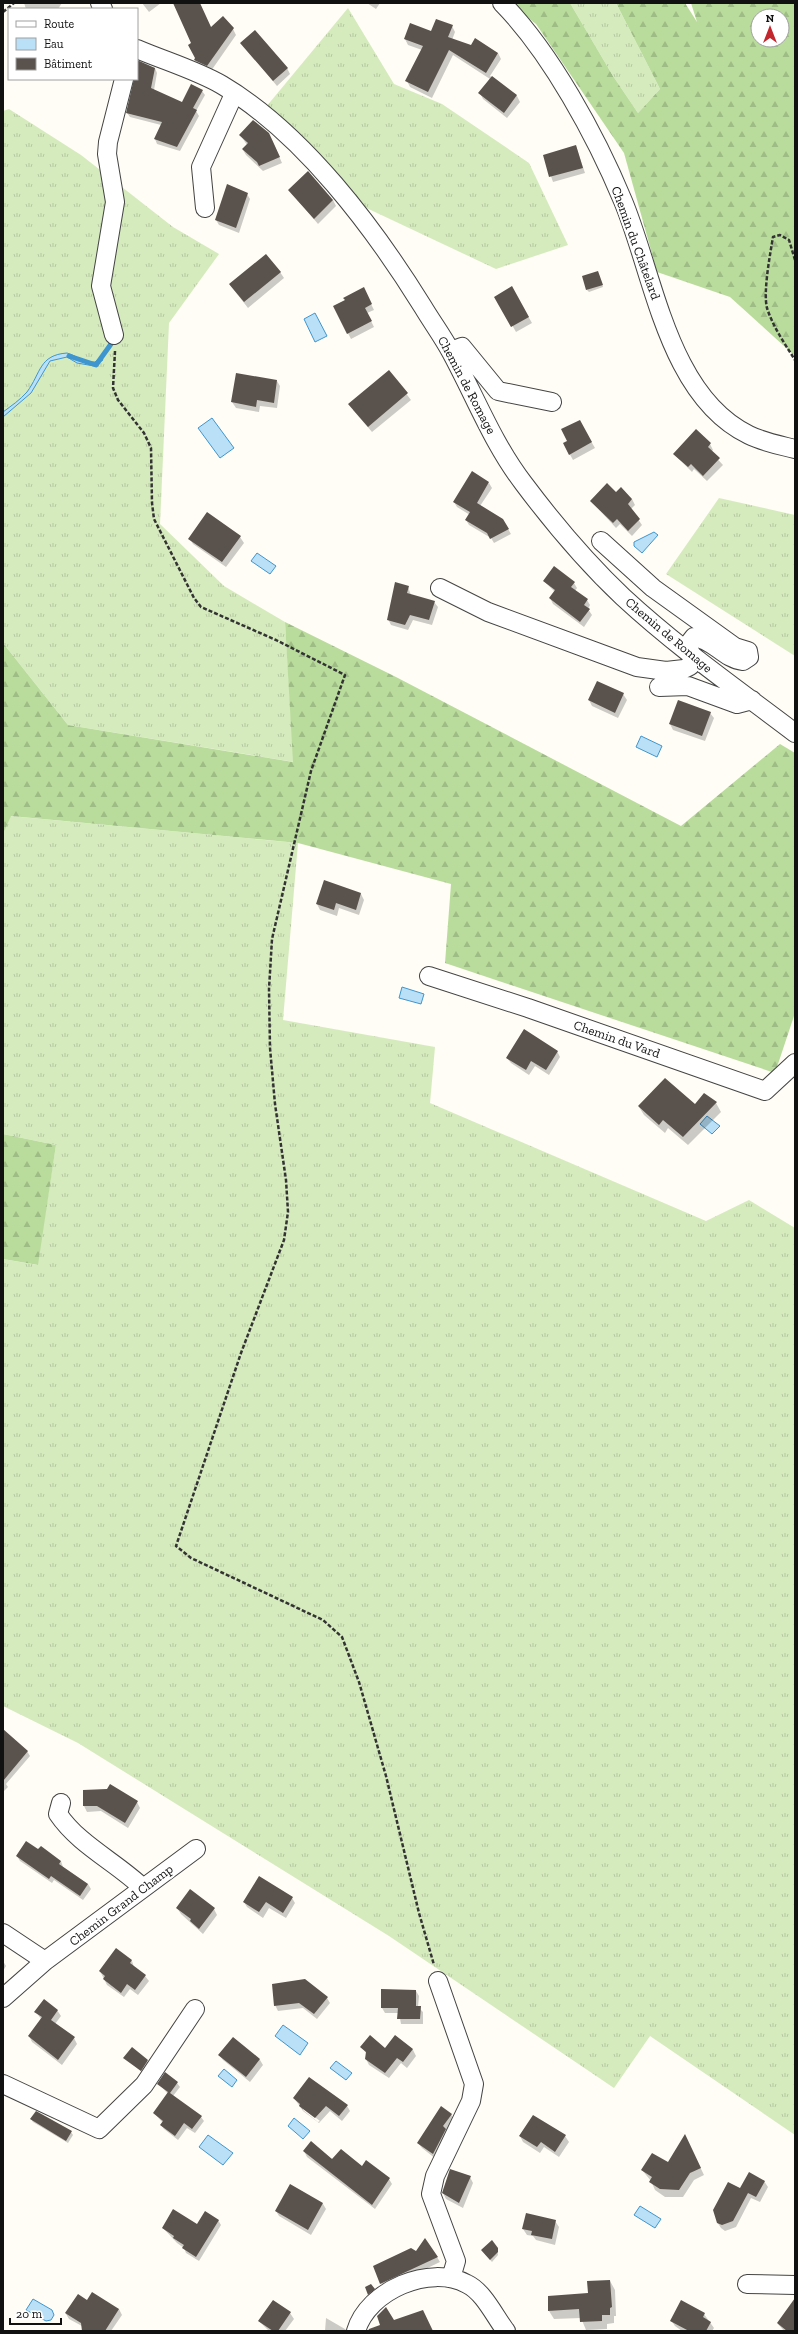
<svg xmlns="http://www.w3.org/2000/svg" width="798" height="2334" font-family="'Zilla Slab',serif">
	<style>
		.grass { fill: url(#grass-tufts) }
		.forest { fill: url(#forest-firs); fill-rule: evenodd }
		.water { fill: #b9e0f7; stroke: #3f96cf }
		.shadow { fill: #0003; fill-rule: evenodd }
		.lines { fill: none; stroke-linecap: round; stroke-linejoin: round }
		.stream { stroke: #3f96cf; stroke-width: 5 }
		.building { fill: #5a524d }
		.minor-casing { stroke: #444; stroke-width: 20 }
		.path { stroke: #333; stroke-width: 2.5; stroke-dasharray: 4 2; stroke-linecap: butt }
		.minor { stroke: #fff; stroke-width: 18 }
		.labels { text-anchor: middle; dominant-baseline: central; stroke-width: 4; stroke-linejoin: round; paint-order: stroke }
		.street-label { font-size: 13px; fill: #111; stroke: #fff }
	</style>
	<defs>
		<pattern id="grass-tufts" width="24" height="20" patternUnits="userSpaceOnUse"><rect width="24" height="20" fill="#d5ebbd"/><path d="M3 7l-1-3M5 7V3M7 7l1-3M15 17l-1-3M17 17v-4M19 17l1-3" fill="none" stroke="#b6c8a1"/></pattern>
		<pattern id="forest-firs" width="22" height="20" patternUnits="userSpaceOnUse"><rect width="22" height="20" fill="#b9dc9c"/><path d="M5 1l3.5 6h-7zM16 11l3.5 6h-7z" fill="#9ebc85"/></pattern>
	</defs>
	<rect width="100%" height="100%" fill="#fffdf5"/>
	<path class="grass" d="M570,3h46l44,86 -22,24 -25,-37z
		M348,8l46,76 48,20 87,59 39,82 -72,24 -138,-65 -92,-97z
		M9,109l72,46 92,72 46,27 -50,69 -9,201 64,62 61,36 9,140 -226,-37 -65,-82v-532z
		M719,498l76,17v141l-129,-82z
		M10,816l288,27 -15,177 152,27 -5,56 276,118 43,-21 46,28v907l-145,-99 -36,52 -225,-152 -311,-193 -75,-37v-447l34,6 19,-120 -53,-11v-300z"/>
	<path class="forest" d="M510,3h60l43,73 25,37 22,-24 -44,-86h69l12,19 -6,-19h104v353l-65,-59 -73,-25 -33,-119 -88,-129zM758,16h24v24h-24z
		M285,622l111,55 285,149 99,-82 15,9v260l-20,60 -330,-110 6,-79 -153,-41 -287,-27 -8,18v-191l65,82 225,37z
		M3,1134l53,11 -18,120 -35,-6z"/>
	<path class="water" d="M315,313l12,23 -12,6 -11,-23z
		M67,353c11,3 15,10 28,9l6,-5 2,3 -9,6 -17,-3 -10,-6 -17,4 -19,32 -28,24v-5c8,-6 17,-12 24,-20 14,-19 12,-37 40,-39z
		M212,418l22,30 -14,10 -22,-30z
		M654,532l4,3 -16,18 -8,-7v-4z
		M257,553l19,13 -6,8 -19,-13z
		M641,736l21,10 -5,11 -21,-10z
		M402,987l22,7 -3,10 -22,-6z
		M707,1116l13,10 -8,8 -12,-10z
		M283,2025l25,18 -8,12 -25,-19z
		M336,2061l16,12 -6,7 -16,-12z
		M224,2069l13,11 -5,7 -14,-11z
		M294,2118l16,13 -7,8 -15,-13z
		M208,2135l25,18 -10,12 -24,-18z
		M640,2206l21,13 -6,9 -21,-13z
		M33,2299l19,11 2,5 -3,5 -5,1 -20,-11z"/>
	<path class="shadow" d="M24,3h38l-4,6h-32z
		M142,3h19l-12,9z
		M174,3h25l12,25 22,1 3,6 -25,36 -13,-6 -3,-5 1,-2 -4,-14z
		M367,3h13l-4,6z
		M452,26l3,6 -3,8 46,13 3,6 -11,17 27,20 3,6 -13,16 -24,-19 -3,-6 10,-14 -37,-24 -21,43 -22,-11 -3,-6 15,-31 -14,-5 -3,-6z
		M242,44l45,24 3,6 -13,12z
		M137,64l18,4 2,5 -3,17 28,13 20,-12 3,4 -9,16 3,5 -19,35 -23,-7 -2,-5 6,-14 -31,-8 -3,-4 10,-34z
		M241,136l31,4 10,23 -19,8 -17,-16 -3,-5 4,-5z
		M576,146l9,27 -32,9 -9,-26z
		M289,190l44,10 3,6 -18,18z
		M247,194l3,5 -11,34 -20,-8 -3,-5z
		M280,272l4,6 -36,30 -18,-23z
		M599,275l4,12 -14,5 -2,-2z
		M512,288l20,35 -16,9 -20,-35z
		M366,294l8,16 -7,3 7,14 -23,12 -17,-32z
		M389,371l22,29 -39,32 -19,-22z
		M277,381l3,5 -3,22 -17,-2 -1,6 -23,-4 -4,-6z
		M579,421l16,27 -22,12 -9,-16 4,-2z
		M710,444l3,6 -2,2 12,13 -16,16 -13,-12 -2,3 -18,-18z
		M489,483l3,5 -12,18 22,13 9,15 -17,9 -3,-5 -22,-13 -3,-5 4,-5 -13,-8 -3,-5z
		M616,494l16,5 3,6 -4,4 11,16 -10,11 -12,-12 -4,4 -25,-27z
		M240,537l4,6 -18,24 -33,-23 -3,-5z
		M544,581l30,2 3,5 -2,3 12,9 3,5 -2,4 4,6 -8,12 -31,-23 -3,-6 5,-6z
		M408,587l3,8 23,7 4,5 -6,18 -19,-5 -5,10 -17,-5 -3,-6z
		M623,694l4,6 -9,18 -26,-12 -3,-6z
		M710,713l4,5 -9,23 -32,-11 -3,-6z
		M325,881l36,13 3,6 -5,15 -20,-7 -2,8 -17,-6 -3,-6z
		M557,1051l3,6 -11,18 -14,-9 -6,9 -18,-12 -4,-5z
		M704,1095l12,8 5,9 -33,33 -20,-17 -3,5 -21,-18 -5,-8 56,-2z
		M3,1733l24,18 3,5 -24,28 2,3 -5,5z
		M107,1790l30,12 3,6 -12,20 -27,-17 -14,1 -3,-6v-15z
		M17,1856l44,5 2,6 25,17 3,5 -8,11 -29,-20 -2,3 -32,-22z
		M292,1898l3,5 -9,15 -17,-10 -6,10 -16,-11 -3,-5z
		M177,1908l37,1 3,6 -14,19 -22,-20z
		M116,1949l16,12 2,6 11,9 4,5 -11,14 -8,-6 -6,8 -17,-12 -7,-14z
		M3,1961l3,5 -3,5z
		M382,1990l34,1 3,5 -1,11 5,5v12h-22l-2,-11h-14l-3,-5z
		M327,1998l3,5 -13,16 -14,-11 -25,3 -3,-6z
		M57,2010l4,6 -6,8 19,14 3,6 -15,21 -30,-23 -3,-6 12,-17 -5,-7z
		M395,2036l18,14 3,6 -9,12 -6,-5 -12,15 -20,-13 -3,-6 1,-5 -6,-7 25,2z
		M233,2038l27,22 3,5 -13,17 -27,-22 -4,-5z
		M125,2058l22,3 2,2 -6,10z
		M177,2083l3,4 -7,9 28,21 3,4 -9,12 -8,-5 -9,12 -14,-11 -3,-4 2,-2 -9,-10 14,-19 -9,-10z
		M294,2098l53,8 3,5 -8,10 -12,-10 -11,12 -16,-12zM303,2108l17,13 -2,1 -15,-12z
		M36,2112l35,20 2,3 -5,8 -35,-21 -2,-3z
		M451,2114l3,6 -18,39 -14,-11 -4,-5z
		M520,2136h45l4,6 -10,15 -15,-10 -4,6 -17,-11z
		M685,2136l19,39 -10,5 -11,17h-18l-10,-7 -4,-9 -9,-11 26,-6z
		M304,2151l58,16 4,-6 23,18 3,5 -17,25 -68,-52z
		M470,2177l3,6 -10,25 -17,-9 -3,-6z
		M764,2181l4,6 -8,15 -9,-4 -15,29 -11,4 -4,-3 -4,-6 23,-32z
		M291,2185l32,19 3,5 -15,26 -32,-19 -3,-5z
		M218,2220l3,5 -22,36 -13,-8 -2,-5 -7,-5 -14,-15 34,-3z
		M555,2221l4,6 -4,18 -19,-5 -3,-4 -6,-1 -4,-6z
		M497,2248l1,7 -6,7 -8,-9z
		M417,2252l20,5 3,5 -56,27 -10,-22z
		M610,2281l5,9 1,26h-2v7l-7,1v5l-21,1 -5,-12 -27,1 -5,-8 40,-17z
		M87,2301l32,8 3,6 -11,16h-27l-2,-5 -13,-7 -3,-5z
		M273,2301l17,12 4,6 -9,12h-16l-10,-10z
		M795,2308v23h-11l-6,-7z
		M704,2314l10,14 -2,3h-30l-7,-5 -4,-6z
		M326,2318l19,11 2,2h-22z"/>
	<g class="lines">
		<path class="stream" d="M69,356l27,9 15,-21"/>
	</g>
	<path class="building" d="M173,3h27l11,24 12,-11 11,12 -27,38 -13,-6 1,-2 -7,-13 3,-2z
		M436,19l17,6 -5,12 23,8 4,-7 23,15 -12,20 -37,-23 -21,42 -23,-11 18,-35 -19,-7 6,-16 21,8z
		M255,30l33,38 -15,13 -33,-38z
		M137,60l18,8 -4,20 31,14 9,-18 12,6 -10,18 4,2 -20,37 -23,-8 8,-17 -36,-9 8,-34h3z
		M492,76l25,19 -13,18 -26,-20z
		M253,120l16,13 11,24 -21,9 -2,-4 -15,-13 6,-6 -9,-8z
		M576,145l7,23 -34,9 -6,-22z
		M308,171l25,29 -19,19 -26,-29z
		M227,184l21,9 -12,35 -21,-8z
		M266,254l15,18 -37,30 -15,-18z
		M598,271l5,14 -17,5 -4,-14z
		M512,286l17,31 -18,10 -17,-30z
		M364,287l8,17 -7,4 7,13 -25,13 -14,-28 12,-6 -2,-2z
		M389,370l19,23 -40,34 -20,-23z
		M236,373l41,7 -3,23 -17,-3 -1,7 -25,-5z
		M580,420l12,22 -23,13 -6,-12 4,-2 -6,-12z
		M696,429l15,14 -3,4 12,11 -17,18 -12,-12 -3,3 -15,-13z
		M472,471l17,11 -12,21 26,16 6,10 -19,10 -3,-6 -22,-13 5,-8 -17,-10z
		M607,483l9,9 5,-5 11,12 -4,5 12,15 -12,12 -11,-12 -4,4 -23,-22z
		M207,512l34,24 -19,26 -34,-23z
		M554,566l21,16 -4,5 17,12 -4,6 6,4 -10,13 -31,-24 6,-8 -12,-9z
		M395,582l14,4 -2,7 28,8 -6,19 -19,-5 -5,10 -18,-5z
		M597,681l27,12 -9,20 -27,-13z
		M678,700l33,12 -9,24 -33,-12z
		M324,880l37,13 -5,17 -20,-7 -2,7 -18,-6z
		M524,1029l34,22 -12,19 -15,-9 -5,9 -20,-12z
		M665,1078l30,26 9,-11 13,9 -34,35 -20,-17 -4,5 -21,-19z
		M3,1729l25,22 -25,30z
		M110,1784l28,17 -13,22 -28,-17h-14v-16l24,-1z
		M26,1841l12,8 3,-3 20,15 -2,3 29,20 -8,12 -29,-20 -2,3 -33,-23z
		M259,1876l34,21 -10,16 -17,-11 -7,10 -16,-10z
		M190,1889l25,19 -16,21 -9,-8 1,-2 -15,-11z
		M116,1948l16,12 -2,3 16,12 -11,15 -8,-6 -6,9 -18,-14 2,-3 -6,-5z
		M305,1979l23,18 -14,17 -15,-11 -25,3 -2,-22z
		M381,1989l35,1v16h5l-1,13h-23l1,-11h-17z
		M44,1999l14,11 -7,10 24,17 -17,23 -30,-24 14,-19 -8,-5z
		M370,2035l15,13 10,-13 18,14 -10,13 -6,-4 -12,15 -20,-14 1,-7 -6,-5z
		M233,2037l27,22 -14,18 -28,-22z
		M132,2047l16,13 -7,11 -18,-13z
		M165,2072l13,10 -8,11 32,23 -10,13 -8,-6 -9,13 -15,-11 3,-4 -10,-8 15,-21 -11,-8z
		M309,2077l39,28 -9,11 -13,-10 -11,12 -16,-12 1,-2 -7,-6z
		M441,2106l11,8 -9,12 3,3 -13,25 -16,-11z
		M36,2111l36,20 -6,10 -36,-22z
		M533,2115l33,20 -11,17 -14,-10 -4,5 -18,-11z
		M685,2134l16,34 -11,5 -11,17 -19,-1 -11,-7 3,-5 -11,-7 11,-17 16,9z
		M311,2141l21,18 9,-10 21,17 4,-6 24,18 -18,27 -69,-54z
		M450,2169l21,7 -12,27 -17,-10z
		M749,2172l16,9 -9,16 -8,-4 -15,28 -11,4 -5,-2 -4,-13 15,-28 12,6z
		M290,2184l33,19 -15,27 -33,-19z
		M173,2209l24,15 8,-13 14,9 -23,37 -14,-9 2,-3 -11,-7 1,-2 -12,-8z
		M526,2213l30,7 -4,19 -21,-4 1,-4 -10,-2z
		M425,2238l13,19 -58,27 -7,-18 38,-18 5,3z
		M492,2240l6,8v4l-8,8 -9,-10z
		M610,2280l2,27 -2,1v7h-8v6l-22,1 -1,-13 -31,2v-15l40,-3 -1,-12z
		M371,2284l4,5 -7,6 -3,-8z
		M92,2292l27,17 -14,22h-23l-1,-8 -16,-10 13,-19 9,6z
		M795,2298v33h-8l-10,-8z
		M273,2300l18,12 -13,19h-5l-15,-10z
		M681,2300l24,13 -2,4 8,5 -5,9h-17l-19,-10z
		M386,2307l8,13 29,-10 10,21h-65l1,-2 11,-4 -3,-9z"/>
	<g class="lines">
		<g class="minor-casing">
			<path id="minor" d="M100,3l3,6
				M502,3c49,50 94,133 121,198 31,74 45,195 126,234 14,7 30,10 46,14
				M137,49c28,12 59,21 85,36 81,48 152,143 201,222 9,15 20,30 28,45 24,44 42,92 73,132 30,40 63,79 99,113 54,50 114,92 172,136
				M205,208l-4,-41 33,-73
				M114,335l-13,-49 14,-84 -8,-48 1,-12 16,-63
				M451,351l11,-4 36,44 54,11
				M440,588l48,24 149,55 29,4 18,-2 6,-3 3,-9 -6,-11 7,-9c19,2 30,22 49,24l6,-4 -1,-6 -13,-4 -82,-59 -52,-47
				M659,687l29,-1 49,18 15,-4
				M429,976l99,32 237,83 30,-28
				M61,1803l-3,11c21,31 58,48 85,74
				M3,1933l42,28
				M438,1981l36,103 -3,17 -36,75 -4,18 25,67 -5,17
				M3,1998l42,-37 151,-112
				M3,2084l96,45 45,-44 51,-76
				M747,2284l48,1
				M356,2331c12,-41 74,-67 111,-47 17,8 28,33 39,47"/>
		</g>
		<path class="path" d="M3,12l11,-9
			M795,260l-6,-20 -9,-5 -7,2c-3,18 -10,55 -6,71 6,19 18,36 28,52
			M115,351l-2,37 5,12 26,33 7,15 1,55 2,16 40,79 7,9 75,33 69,35 -34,96 -39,168 -3,50 1,59 5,56 11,76 2,32 -4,28 -43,113 -65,193 15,12 132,62 19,17 17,45 27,94 33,137 15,52"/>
		<use href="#minor" class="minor"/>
	</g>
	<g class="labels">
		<g class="street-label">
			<text transform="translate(636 243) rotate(70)">Chemin du Châtelard</text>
			<text transform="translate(467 385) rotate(62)">Chemin de Romage</text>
			<text transform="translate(669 635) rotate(40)">Chemin de Romage</text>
			<text transform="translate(617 1039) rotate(19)">Chemin du Vard</text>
			<text transform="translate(121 1905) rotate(-37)">Chemin Grand Champ</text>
		</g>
	</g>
	<rect width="798" height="2334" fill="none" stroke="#111111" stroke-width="8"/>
	<rect x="8" y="8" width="130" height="72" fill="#ffffff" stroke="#a0a0a0"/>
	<rect x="16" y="21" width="20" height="6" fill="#ffffff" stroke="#a0a0a0"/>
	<text x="44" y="28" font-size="12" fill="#111111">Route</text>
	<rect x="16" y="38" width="20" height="12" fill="#b9e0f7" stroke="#a0a0a0"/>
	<text x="44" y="48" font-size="12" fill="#111111">Eau</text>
	<rect x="16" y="58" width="20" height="12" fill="#5a524d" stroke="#a0a0a0"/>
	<text x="44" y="68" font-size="12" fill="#111111">Bâtiment</text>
	<g transform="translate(770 28)"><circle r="19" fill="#ffffff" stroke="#a0a0a0"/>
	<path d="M0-3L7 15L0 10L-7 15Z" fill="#c4262e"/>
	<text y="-6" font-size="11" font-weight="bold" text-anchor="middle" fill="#111111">N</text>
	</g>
	<path d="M10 2318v6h51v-6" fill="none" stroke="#111111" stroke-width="2"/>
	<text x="16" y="2318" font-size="12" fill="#111111" stroke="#ffffff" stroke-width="3" paint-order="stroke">20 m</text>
</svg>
